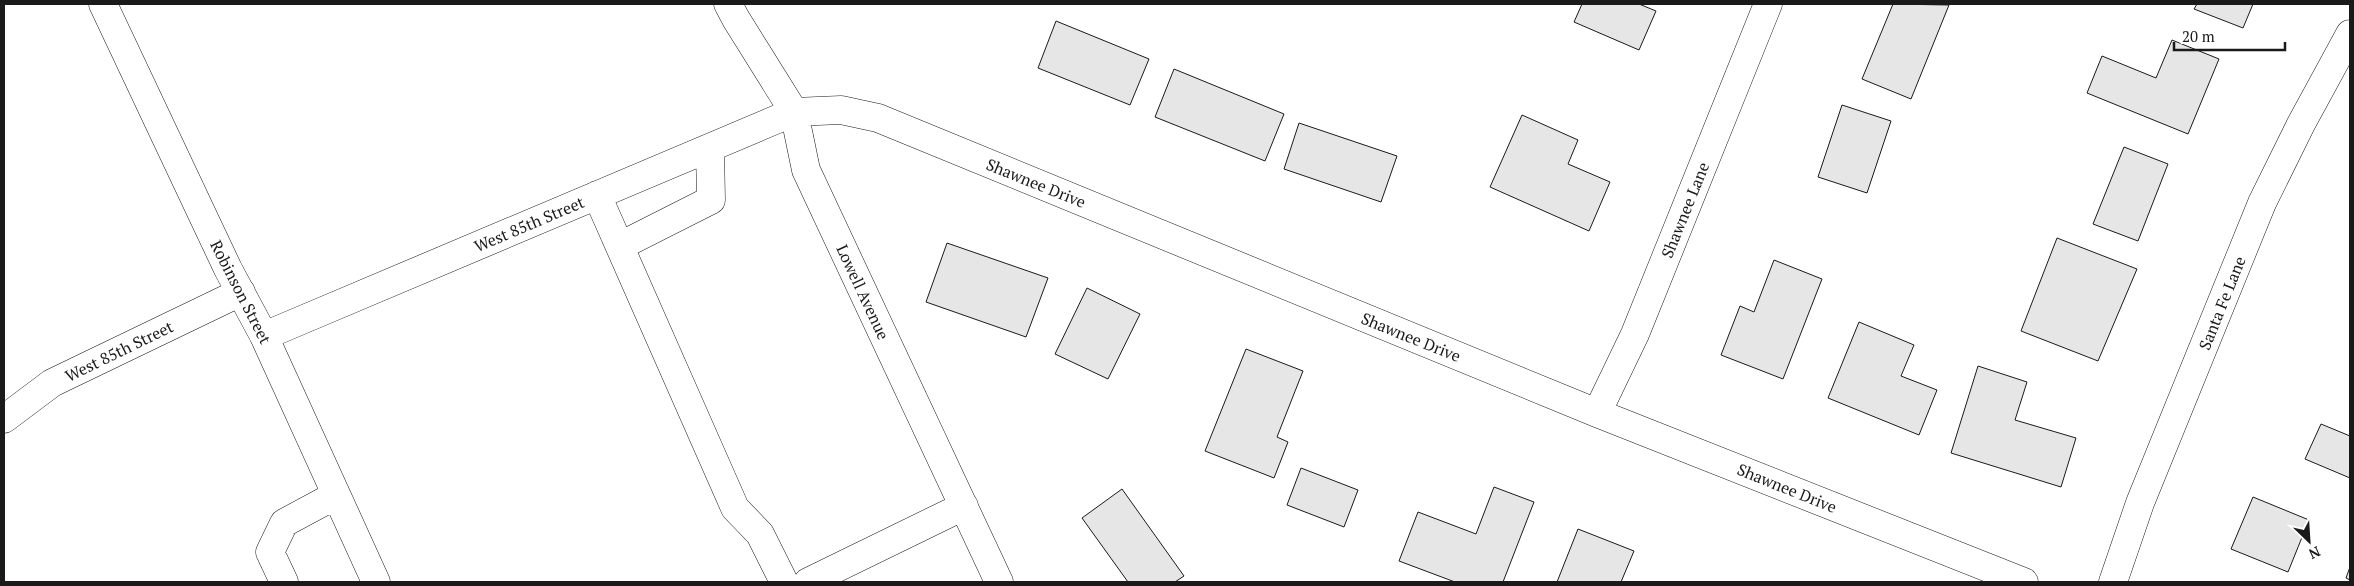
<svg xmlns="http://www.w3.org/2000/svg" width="2354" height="586" font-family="'PT Serif',serif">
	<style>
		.building { fill: #e6e6e6; stroke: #1a1a1a }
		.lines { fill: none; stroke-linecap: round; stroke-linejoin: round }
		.minor-casing { stroke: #1a1a1a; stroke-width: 29 }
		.minor { stroke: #fff; stroke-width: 28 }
		.labels { text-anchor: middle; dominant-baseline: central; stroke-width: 4; stroke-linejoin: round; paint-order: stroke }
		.street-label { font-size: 16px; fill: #1a1a1a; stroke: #fff }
	</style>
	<rect width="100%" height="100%" fill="#fff"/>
	<path class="building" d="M1582,4h57l17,7 -17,39 -65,-28z
		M1893,4l56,1 -38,94 -49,-20z
		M2197,4h56l-10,24 -49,-19z
		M1056,21l93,38 -19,46 -92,-37z
		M2172,40l47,19 -31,75 -101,-41 15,-37 54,22z
		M1174,69l110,45 -19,47 -110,-44z
		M1842,105l49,16 -24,72 -49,-16z
		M1522,115l56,25 -10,24 42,18 -21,49 -99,-44z
		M1299,123l98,33 -16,46 -97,-33z
		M2124,147l44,17 -30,77 -45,-17z
		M2057,238l80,31 -39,92 -77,-30z
		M947,243l101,35 -22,59 -100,-35z
		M1774,260l48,19 -39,100 -62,-24 19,-49 14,6z
		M1087,288l53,26 -32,65 -53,-25z
		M1859,322l55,23 -13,31 36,14 -18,45 -91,-37z
		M1246,349l57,22 -26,66 11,5 -14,36 -69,-27z
		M1978,366l49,16 -12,38 61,18 -15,49 -110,-34z
		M2321,424l29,12v42l-45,-19z
		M1301,468l57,22 -14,37 -57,-22z
		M1494,487l40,15 -31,80h-48l-56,-21 19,-49 58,22z
		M1122,489l62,87 -9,6h-47l-46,-64z
		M2253,497l56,23 -21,52 -57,-23z
		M1578,529l56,22 -13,31h-64z
		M2350,567v13l-4,-2z"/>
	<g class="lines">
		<g class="minor-casing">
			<path id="minor" d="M103,4l125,265 36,67 112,246
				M728,4l8,15 58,93 12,58 193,412
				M597,195l138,313 25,26 24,48
				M620,246l91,-46 -1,-52
				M264,336l530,-224 47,-2 37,8 719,295 427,169
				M1597,413l38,-79 133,-330
				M4,419l48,-36 189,-91
				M284,582l-14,-30 14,-29 52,-28
				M808,582l156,-76
				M2113,582l27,-79 122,-300 39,-79 49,-90"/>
		</g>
		<use href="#minor" class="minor"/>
	</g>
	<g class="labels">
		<g class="street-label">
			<text transform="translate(1036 183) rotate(22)">Shawnee Drive</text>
			<text transform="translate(1685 210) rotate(-68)">Shawnee Lane</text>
			<text transform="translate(529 224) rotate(-23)">West 85th Street</text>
			<text transform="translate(241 292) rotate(63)">Robinson Street</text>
			<text transform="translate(863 292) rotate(65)">Lowell Avenue</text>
			<text transform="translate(2222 303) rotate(-68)">Santa Fe Lane</text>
			<text transform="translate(1411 337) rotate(22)">Shawnee Drive</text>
			<text transform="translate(119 351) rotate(-26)">West 85th Street</text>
			<text transform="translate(1787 488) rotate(22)">Shawnee Drive</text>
		</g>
	</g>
	<rect width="2354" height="586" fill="none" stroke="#1a1a1a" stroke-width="10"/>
	<g transform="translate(2309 541) rotate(155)" stroke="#ffffff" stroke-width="4" paint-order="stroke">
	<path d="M0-4L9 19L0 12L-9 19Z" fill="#1a1a1a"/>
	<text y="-8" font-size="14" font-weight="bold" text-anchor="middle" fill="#1a1a1a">N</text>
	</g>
	<path d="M2174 42v8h111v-8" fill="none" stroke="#1a1a1a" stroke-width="2.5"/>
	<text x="2182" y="42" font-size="15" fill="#1a1a1a" stroke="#ffffff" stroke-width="4" paint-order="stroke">20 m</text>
</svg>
